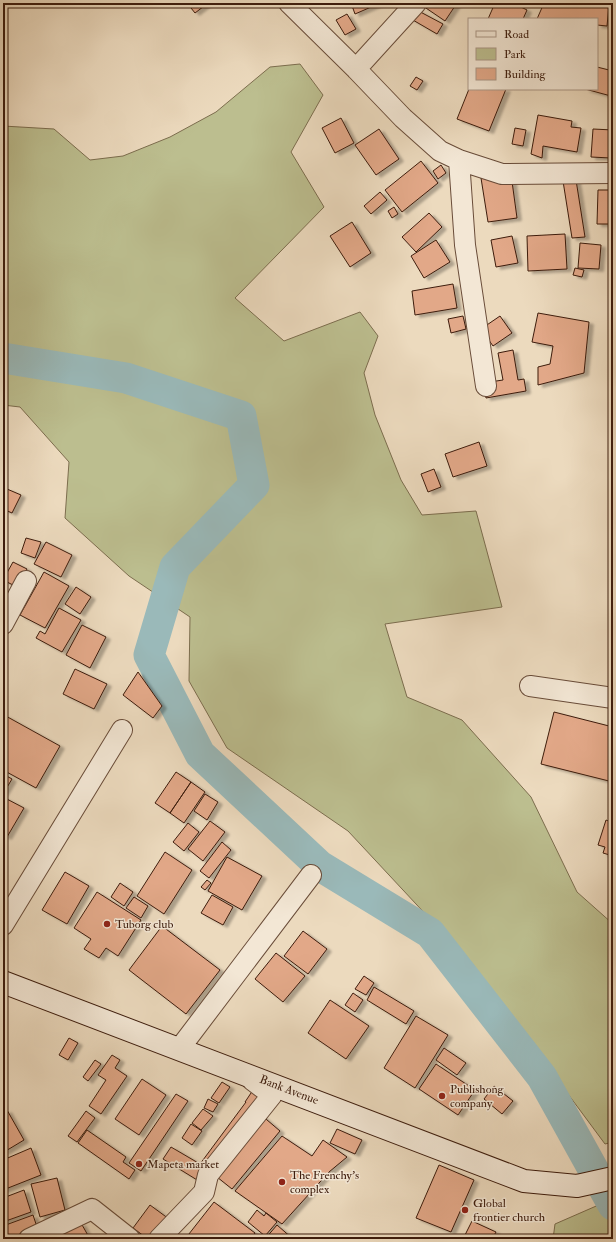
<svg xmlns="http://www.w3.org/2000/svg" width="616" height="1242" font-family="'IM FELL Double Pica',serif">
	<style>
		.green { fill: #bcbe8f; stroke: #7c6d4e }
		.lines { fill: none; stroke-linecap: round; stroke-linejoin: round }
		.river { stroke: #9ab9b9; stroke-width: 31 }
		.building { fill: #e2a888; stroke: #3d1c0d; filter: url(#shadow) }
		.street-casing { stroke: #694c39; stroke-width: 22 }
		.secondary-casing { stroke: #3d1c0d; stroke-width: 24 }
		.street { stroke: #f3e7d5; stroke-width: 20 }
		.secondary { stroke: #f3e7d5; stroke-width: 22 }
		.poi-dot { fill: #8f2418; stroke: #f3e7d5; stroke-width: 1.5 }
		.labels { text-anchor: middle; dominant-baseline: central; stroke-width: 3; stroke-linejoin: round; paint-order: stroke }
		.poi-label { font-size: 12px; fill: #3d1c0d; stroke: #f3e7d5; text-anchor: start }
		.street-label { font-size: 12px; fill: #3d1c0d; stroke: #f3e7d5 }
	</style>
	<defs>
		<filter id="shadow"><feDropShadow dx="4.5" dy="2.5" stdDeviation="1" flood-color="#0004"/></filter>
	</defs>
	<rect width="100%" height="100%" fill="#ecdabe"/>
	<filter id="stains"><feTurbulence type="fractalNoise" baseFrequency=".005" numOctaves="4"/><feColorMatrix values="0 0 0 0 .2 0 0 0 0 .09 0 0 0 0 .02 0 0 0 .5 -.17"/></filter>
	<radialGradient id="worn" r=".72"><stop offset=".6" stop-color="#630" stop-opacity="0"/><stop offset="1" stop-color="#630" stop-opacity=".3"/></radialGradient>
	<path class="green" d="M300,64l23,31 -32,57 33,55 -89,91 49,43 76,-29 18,24 -14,37 11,42 26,65 21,35 54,-4 26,96 -117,17 22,73 55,23 69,77 46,95 36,32v218l-8,2 -134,-181 -123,-132 -121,-83 -38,-67 1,-64 -61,-41 -64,-58 4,-56 -49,-55 -17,-2v-279l51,3 36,31 33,-4 47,-19 46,-25 54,-45z
		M610,1200h3v39h-60l2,-15z"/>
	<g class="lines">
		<path class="river" d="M3,358l123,20 115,38 13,69 -79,82 -26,88 51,99 120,112 110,67 112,144 71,128"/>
	</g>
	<path class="building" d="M187,3h21l-13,10z
		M351,3h27v1l-23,10z
		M425,3h32l-12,18 -22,-15z
		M495,3h18l14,7 -4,9h-35z
		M544,3h64l1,2 -2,21 -10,-1v-6h-60z
		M411,7l32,17 -6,10 -31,-18z
		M347,14l9,15 -11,6 -9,-15z
		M597,67l16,4v19l-2,6 -26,-7h12z
		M416,77l7,4 -6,9 -7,-4z
		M469,89h37l-17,42 -32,-12z
		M538,115l34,6 -1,6 10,1 -4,24 -34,-6 -1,12 -11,-4z
		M341,118l13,25 -19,10 -13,-25z
		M515,128l11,2 -3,16 -11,-2z
		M379,129l20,30 -23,16 -21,-30z
		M593,129l20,1 -2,28 -20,-1z
		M421,161l17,22 -36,29 -17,-22z
		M441,165l5,8 -8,6 -5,-8z
		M511,174l6,44 -29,4 -7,-44z
		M576,180l9,57 -13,1 -9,-57z
		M598,190h15v34h-16z
		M380,192l7,8 -16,14 -7,-8z
		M394,207l4,7 -6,4 -4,-7z
		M429,213l13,14 -26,25 -14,-15z
		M352,222l19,31 -21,14 -20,-31z
		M565,234l2,35 -39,2 -1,-35z
		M512,236l6,27 -22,4 -5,-27z
		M436,240l14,22 -26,16 -13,-22z
		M580,243l21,2 -2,24 -21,-1z
		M575,268l9,2 -2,7 -9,-2z
		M453,284l4,24 -42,7 -3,-24z
		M538,313l51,9 -5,51 -46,12v-18l12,-3 3,-18 -21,-4z
		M463,316l3,13 -15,4 -3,-14z
		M500,316l12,17 -19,13 -12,-17z
		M513,350l5,30 6,-1 2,12 -40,7 -3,-15 20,-3 -5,-27z
		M479,442l8,24 -34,11 -8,-23z
		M434,469l7,18 -13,5 -7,-18z
		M7,489l14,6 -9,18 -9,-4v-12z
		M26,538l15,4 -6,16 -14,-5z
		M46,542l26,13 -11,22 -27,-13z
		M13,562l14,7 -10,18 -14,-7z
		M44,572l25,14 -24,42 -25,-13z
		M76,587l15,10 -11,17 -15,-10z
		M59,608l22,12 -19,32 -26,-14 4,-7 5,3z
		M82,625l24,12 -16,31 -24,-13z
		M75,669l32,15 -13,25 -31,-15z
		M138,672l24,34 -9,12 -30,-23z
		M554,712l59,15v55l-72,-18z
		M4,715l56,31 -24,42 -33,-18z
		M176,772l15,10 -21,31 -15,-10z
		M3,774l9,5 -9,15z
		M191,782l14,10 -21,31 -14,-10z
		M205,794l13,8 -11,18 -13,-9z
		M3,797l21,11 -17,29 -4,-2z
		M613,816v40l-10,-3 2,-6 -7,-2 8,-25 5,2z
		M210,821l15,11 -22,29 -15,-12z
		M188,823l11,9 -15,19 -11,-9z
		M222,842l9,8 -22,28 -9,-7z
		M165,852l27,18 -28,44 -27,-18z
		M227,857l35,19 -20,34 -34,-19z
		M65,872l24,14 -22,38 -25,-14z
		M207,880l4,3 -6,7 -4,-3z
		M120,883l13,9 -9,14 -13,-9z
		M97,892l44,28 -23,36 -12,-8 -7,10 -15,-9 7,-10 -17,-11z
		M212,895l21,12 -10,18 -22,-12z
		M134,897l14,9 -7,12 -15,-10z
		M162,926l58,44 -34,44 -57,-44z
		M303,931l24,18 -19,25 -24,-18z
		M276,953l29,23 -22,26 -28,-23z
		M364,976l10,7 -8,12 -11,-6z
		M374,987l40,24 -8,13 -39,-24z
		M353,993l10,7 -8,12 -10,-7z
		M330,1000l39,26 -23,33 -38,-26z
		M416,1016l32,19 -33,53 -31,-20z
		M69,1038l9,5 -10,17 -9,-5z
		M444,1048l22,15 -9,12 -21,-15z
		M112,1055l8,5 -5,8 12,8 -26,38 -12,-8 17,-26 -8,-5z
		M95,1060l6,4 -13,17 -5,-4z
		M436,1064l39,26 -17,25 -39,-26z
		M142,1079l24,16 -27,40 -24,-16z
		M222,1082l8,5 -11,16 -8,-5z
		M494,1086l19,15 -11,13 -18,-15z
		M253,1090l11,10 -62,83 -39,-24 8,-12 29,17 46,-62h-1z
		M176,1094l12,7 -47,70 -12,-8z
		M208,1099l10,5 -5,8 -9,-4z
		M203,1109l10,7 -12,14 -9,-7z
		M7,1110l17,30 -20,12 -1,-40z
		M86,1111l9,7 -18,24 -9,-6z
		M260,1114l20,17 -48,58 -20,-16z
		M191,1124l11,7 -10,14 -10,-7z
		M337,1129l25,11 -7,14 -25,-11z
		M87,1130l39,27 -3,5 12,8 -6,9 -51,-36z
		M282,1136l30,20 11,-16 24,17 -18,15 -47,52 -47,-33z
		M31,1148l10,27 -38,15v-30z
		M439,1165l35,15 -23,52 -35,-14z
		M57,1178l8,32 -25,7 -9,-33z
		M24,1190l7,22 -28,10v-24z
		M214,1202l41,31 -4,6h-66z
		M150,1205l19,14 -14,20h-7l-15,-11z
		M257,1210l7,6 2,-3 11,9 -12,14 -17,-14z
		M33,1215l6,18 -19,6h-17v-13z
		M472,1221l24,11 -4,7h-29z
		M81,1223l9,16h-37z
		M277,1225l16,14h-28z"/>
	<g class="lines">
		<g class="street-casing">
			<path id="street" d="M289,3l67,66 47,49 37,33 19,9 43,14 111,-1
				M356,69l60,-66
				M459,160l6,85 21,141
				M3,624l23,-43
				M530,686l83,12
				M3,925l119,-195
				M180,1048l131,-173
				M29,1239l63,-30 38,30
				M159,1239l45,-47 4,-17 64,-80 -20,-15"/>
		</g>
		<g class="secondary-casing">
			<path id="secondary" d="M3,982l521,199 53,5 36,-8"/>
		</g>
		<use href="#street" class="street"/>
		<use href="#secondary" class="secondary"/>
	</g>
	<g class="poi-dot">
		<circle cx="107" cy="924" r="4"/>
		<circle cx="442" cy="1096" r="4"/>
		<circle cx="139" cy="1164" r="4"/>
		<circle cx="282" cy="1182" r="4"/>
		<circle cx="465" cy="1210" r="4"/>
	</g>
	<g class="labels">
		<g class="poi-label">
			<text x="115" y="924">Tuborg club</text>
			<text x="450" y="1089">Publishong<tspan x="450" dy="14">company</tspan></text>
			<text x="147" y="1164">Mapeta market</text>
			<text x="290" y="1175">The Frenchy's<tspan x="290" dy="14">complex</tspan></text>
			<text x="473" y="1203">Global<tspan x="473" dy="14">frontier church</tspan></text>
		</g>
		<g class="street-label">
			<text transform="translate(289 1090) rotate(21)">Bank Avenue</text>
		</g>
	</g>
	<rect width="616" height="1242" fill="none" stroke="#ecdabe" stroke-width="16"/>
	<rect x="4" y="4" width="608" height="1234" fill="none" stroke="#3d1c0d" stroke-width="2"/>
	<rect x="8" y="8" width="600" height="1226" fill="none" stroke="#3d1c0d"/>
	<rect x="468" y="18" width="130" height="72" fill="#f3e7d5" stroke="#aa9685"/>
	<rect x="476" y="31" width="20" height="6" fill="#f3e7d5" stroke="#aa9685"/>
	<text x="504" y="38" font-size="12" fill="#3d1c0d">Road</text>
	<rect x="476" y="48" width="20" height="12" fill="#bcbe8f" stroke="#aa9685"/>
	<text x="504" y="58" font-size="12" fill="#3d1c0d">Park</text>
	<rect x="476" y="68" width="20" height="12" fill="#e2a888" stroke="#aa9685"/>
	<text x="504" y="78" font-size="12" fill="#3d1c0d">Building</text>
	<rect width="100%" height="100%" filter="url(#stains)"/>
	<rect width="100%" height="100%" fill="url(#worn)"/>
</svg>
